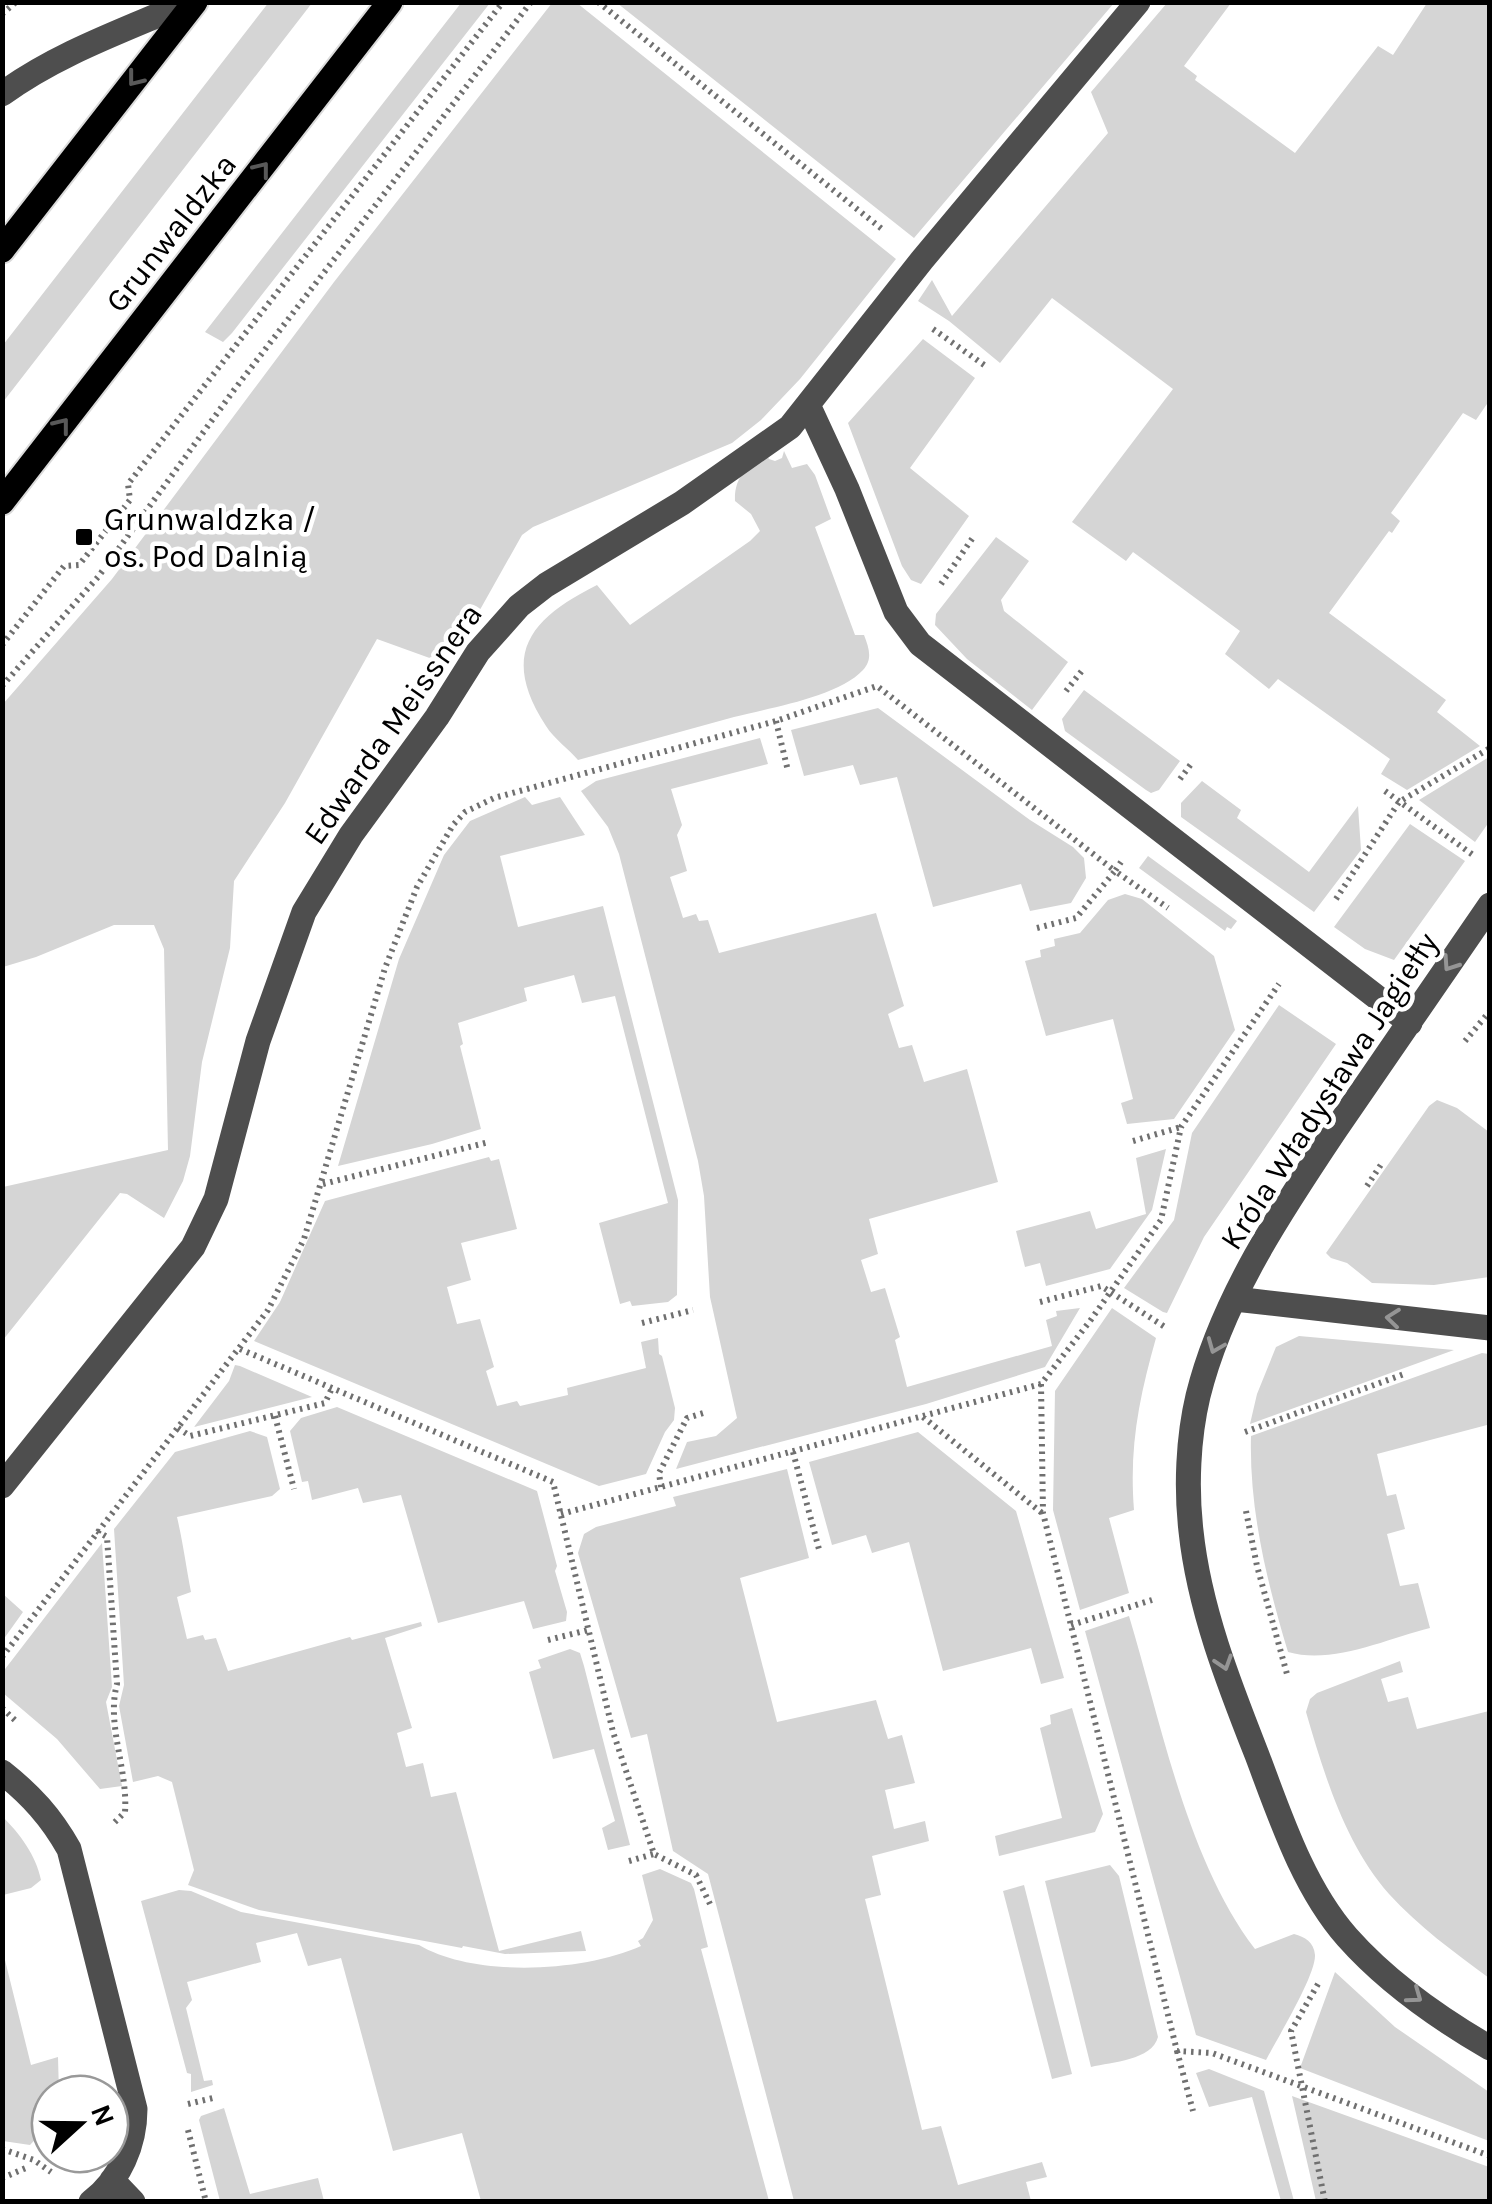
<svg xmlns="http://www.w3.org/2000/svg" width="1492" height="2204" font-family="Karla,sans-serif">
	<style>
		.green { fill: #d5d5d5 }
		.lines { fill: none; stroke-linecap: round; stroke-linejoin: round }
		.major-casing { stroke: #dbdbdb; stroke-width: 29 }
		.path { stroke: #707070; stroke-width: 6; stroke-dasharray: 2.5 5; stroke-linecap: butt }
		.minor { stroke: #4e4e4e; stroke-width: 25 }
		.major { stroke: #000; stroke-width: 25 }
		.oneway { stroke: #595959 }
		.oneway2 { stroke: #959595 }
		.poi-dot { fill: #000; stroke: #fff; stroke-width: 4 }
		.labels { text-anchor: middle; dominant-baseline: central; stroke-width: 9; stroke-linejoin: round; paint-order: stroke }
		.street-label { font-size: 32px; fill: #000; stroke: #fff }
		.poi-label { font-size: 32px; fill: #000; stroke: #fff; text-anchor: start }
	</style>
	<rect width="100%" height="100%" fill="#fff"/>
	<path class="green" d="M269,2l43,1 -309,399v-57z
		M461,3h29l-258,330 -9,9 -18,-10z
		M552,3h25l319,256 -96,120 -39,41 -29,23 -199,84 -11,8 -73,130 -72,-26 -92,164 -51,78 -4,67 -28,114 -12,94 -7,25 -19,37 -37,-24 -7,-1 -117,147v-153l165,-37 -4,-201 -10,-24h-40l-78,32 -33,10v-263l109,-125 222,-297z
		M617,3h497l-200,235z
		M1167,3h64l-47,63 13,10 -2,4 100,73 83,-107 15,9 34,-52h62v398l-13,19 -13,-7 -72,100 9,8 -8,12 -3,-2 -60,82 117,87 -9,12 43,34 -73,44 -26,-16 9,-15 -112,-80 -9,10 -44,-35 15,-23 -107,-79 -7,9 -54,-39 101,-133 -121,-91 -52,65 -51,-42 -31,-20 14,-21 20,36 156,-183 -17,-41z
		M923,339l52,39 -65,90 59,48 -48,68 -10,-4 -9,-14 -54,-143z
		M765,451l4,8 6,2 7,-3 2,-7 8,17 15,-4 8,11 16,44 -16,8 40,108h9c5,13 9,24 -1,35 -25,27 -94,38 -129,47 -52,14 -104,29 -156,43 -10,-12 -24,-21 -32,-34 -47,-72 -15,-108 51,-141l33,40 120,-84 10,-10 -9,-17 -16,-13c-1,-25 13,-34 30,-50z
		M996,537l33,24 -28,39 3,11 64,51 -36,48 -65,-51 -32,-34 1,-11z
		M1084,690l96,71 -21,29 -8,3 -5,-3 -81,-59 -3,-12z
		M878,708l152,112 43,27 11,11 2,20 -15,25 -41,8 -9,-27 -88,23 -36,-130 -37,8 -7,-20 -49,11 -13,-46z
		M760,738l8,26 -97,25 11,36 -5,10 10,36 -17,6 13,41 13,-4 3,7 9,-1 11,33 157,-40 28,93 -16,8 11,34 13,-3 12,37 43,-13 31,113 -129,37 9,35 -17,6 10,32 14,-4 15,49 -5,3 12,47 145,-41 -6,-26 11,-4 -1,-5 24,-3 -35,59 -119,37 -250,65 11,-27 29,-6 21,-18 -27,-121 -6,-101 -6,-35 -79,-307 -11,-27 -27,-36 15,-10z
		M1489,757v65l-14,20 -56,-42z
		M1202,781l39,29 -4,8 72,54 49,-66 3,44 -47,62 -133,-95v-14z
		M525,797l7,8 28,-8 25,38 -85,21 18,71 85,-21 75,294 -1,95 -9,7 -36,4 -2,-5 -10,3 -21,-81 69,-20 -53,-207 -33,7 -8,-28 -50,13 3,13 -69,22 5,21 -3,2 21,83 -49,15 -94,22 61,-207 45,-104 26,-34z
		M1410,824l55,37 -71,99 -29,-11 -31,-22z
		M1148,856l89,65 -6,8 -4,-2 -2,4 -86,-63z
		M1125,894l17,5 72,57 21,74 -61,89 -47,5 -6,-21 12,-4 -20,-80 -67,17 -21,-75 16,-4 -1,-7 15,-4 -1,-7 26,-6 28,-33z
		M1279,1005l57,39 -132,193 -37,76 -4,-1 -39,-24 50,-68 18,-87z
		M1437,1100l20,8 32,24v145l-55,8 -62,-2 -25,-20 -16,-5 -5,-5 103,-147z
		M1166,1149l-14,61 -42,59 -64,17 -6,-23 -15,4 -9,-36 74,-20 6,18 50,-15 -10,-56z
		M489,1157l2,4 8,-2 18,70 -56,14 10,37 -24,7 10,37 23,-5 14,48 -8,4 11,35 20,-5 3,5 48,-11 -1,-7 79,-20 -5,-26 17,-4 1,16 3,2 13,52 -1,12 -9,12 -19,42 -47,12 -345,-145 26,-39 45,-101z
		M1112,1308l44,30c-17,60 -27,109 -22,172l-25,8 20,75 -49,17 -27,-100 2,-119z
		M1299,1336l155,14 -204,74 7,-30 19,-47z
		M1482,1353l7,1v77l-2,-6 -110,29 10,42 9,-2 9,35 -18,5 13,52 18,-3 12,45c-44,11 -98,37 -142,24 -21,-70 -39,-142 -37,-216z
		M235,1365l5,1 72,31 -118,30 35,-46z
		M337,1407l200,84 20,75 -2,5 12,41 -1,9 -33,8 -9,-28 -86,22 -37,-128 -38,8 -5,-15 -46,12 -4,-19 -6,1 -12,-51 11,-13z
		M250,1431l17,6 13,52 -8,7 -95,21c6,26 9,49 14,75l-14,5 10,42 16,-4 2,5 11,-2 12,33 122,-34 2,3 69,-18 1,4 -37,12 27,90 -15,5 9,34 17,-4 8,34 25,-5 43,159 82,-20 5,20 -81,3 -42,-8 -1,2 -203,-38 -71,-25 6,-15 -22,-88 -14,-6 -25,6 -14,-76 5,-21 -10,-156 61,-77z
		M918,1432l98,79 48,167 -23,6 -10,-36 -88,23 -34,-129 -37,11 -6,-18 -34,10 -23,-83z
		M787,1469l22,89 -69,20 37,144 99,-22 12,39 14,-4 13,48 -30,7 9,39 31,-8 4,20 -57,15 9,39 -16,4 57,231 19,-4 17,59 84,-23 5,15 -21,5 5,19h-237l-86,-327 -35,-23 -26,-117 -16,4 -53,-185 6,-19 12,-7 80,-21 -3,-9z
		M102,1543l10,144 -6,15 16,84 -22,3 -43,-50 -54,-46 -1,-20z
		M3,1594l20,18 -20,28z
		M1129,1616c32,106 58,244 126,333l39,-15c11,3 20,8 21,21 1,20 -38,84 -49,105l-70,-25 -111,-404z
		M570,1649l10,4 4,13 46,179 -22,5 -6,-22 13,-7 -21,-72 -41,10 -24,-87 12,-4 -3,-8z
		M1400,1661l3,11 -22,7 7,23 20,-5 9,32 72,-18v267c-34,-25 -71,-52 -100,-84 -44,-50 -65,-120 -83,-182l4,-13 7,-6z
		M1072,1708l31,106 -8,18 -96,24 -4,-20 67,-18 -22,-90 11,-4 -1,-9z
		M2,1816c18,18 34,39 39,64l-10,8 -28,7z
		M1110,1865l9,11 39,161c-6,23 -46,25 -67,30l-46,-186z
		M660,1869l31,14 3,6 14,58 -7,2 68,252h-288l-19,-68 -69,18 -52,-193 -33,8 -11,-33 -41,10 5,19 -74,20 5,18 -6,8 18,73 8,-1 1,5 -22,7v-18l-4,-1 -46,-172 38,-11 12,1 50,21 178,33c56,33 164,27 222,1l-3,-5 5,-3 10,-18 -11,-45z
		M1024,1885l48,189 -20,5 -49,-188z
		M3,1952l28,113 27,-8 1,37h-9l-1,31 -19,20 -27,-4z
		M1335,1972l60,55 94,65v49l-189,-73z
		M1209,2069l55,22 30,110h-13l-29,-104 -43,10 -13,-34z
		M1292,2096l197,71v34h-173z
		M224,2108l26,86 68,-16 6,23h-104l-21,-81 2,-4z"/>
	<g class="lines">
		<g class="major-casing">
			<path id="major" d="M2,250l193,-248
				M2,502l388,-500"/>
		</g>
		<path class="path" d="M598,2l284,227
			M2,14l14,-12
			M933,329l54,38
			M941,584l33,-48
			M2,645l62,-79 15,-1 51,-65 -2,-16 375,-482
			M2,686l96,-109 136,-187 297,-388
			M1066,691l18,-23
			M776,721l12,50
			M1180,779l11,-15
			M1385,791l88,64
			M1336,899l63,-97 91,-54
			M1037,928l39,-10 39,-47 53,37
			M1465,1041l25,-30
			M1133,1141l48,-14
			M323,1184l166,-42
			M1367,1186l15,-23
			M1040,1302l61,-16 64,41
			M642,1323l51,-13
			M240,1349l313,133 60,250 41,122 42,21 14,29
			M1041,1384l2,129 134,538 35,2 278,103
			M275,1416l19,73
			M923,1417l119,96
			M178,1428l12,8 135,-33 7,-15
			M1245,1432l162,-59
			M793,1452l27,101
			M661,1487l-2,-14 28,-55 20,-6
			M1246,1511l11,55 30,108
			M561,1514l480,-130 49,-63 71,-101 20,-93 98,-143
			M97,1531l10,6 10,147c-11,41 11,85 8,128l-11,11
			M1071,1625l81,-25
			M548,1640l40,-10
			M2,1657l266,-347 36,-71 81,-271 32,-81 36,-62 12,-13 29,-14 282,-77 101,-35 238,185 6,-9
			M2,1708l16,15
			M629,1861l25,-7
			M1318,1984l-27,47 34,171
			M1177,2051l16,60
			M188,2104l25,-6
			M188,2130l18,72
			M2,2149l32,11 17,12
			M43,2151l7,-6
			M2,2178l24,-10"/>
		<path class="minor" d="M2,94c56,-41 123,-64 187,-92
			M809,407l38,82 49,123 24,32 490,379
			M1490,905c-51,75 -103,149 -154,224 -55,82 -114,170 -138,267 -10,42 -12,92 -7,135 8,77 38,153 66,224 23,61 46,132 90,182 38,43 93,82 143,111
			M1235,1299l255,29
			M2,1486l191,-239 23,-48 42,-158 46,-129 47,-77 86,-118 41,-65 41,-46 27,-21 136,-82 108,-76 132,-167 216,-258
			M2,1772c29,23 49,45 67,77l66,260c0,35 -15,71 -44,93
			M112,2180l21,22"/>
		<use href="#major" class="major"/>
	</g>
	<defs><path id="oneway-chevron" d="M-2-3.5L2.5 0L-2 3.5" fill="none" stroke-width="1.6" stroke-linecap="round" stroke-linejoin="round" transform="scale(2.5)"/></defs>
	<g class="oneway">
		<use href="#oneway-chevron" transform="translate(135 79) rotate(128)"/>
		<use href="#oneway-chevron" transform="translate(262 169) rotate(-52)"/>
		<use href="#oneway-chevron" transform="translate(62 425) rotate(-52)"/>
	</g>
	<g class="oneway2">
		<use href="#oneway-chevron" transform="translate(1450 964) rotate(124)"/>
		<use href="#oneway-chevron" transform="translate(1393 1318) rotate(-174)"/>
		<use href="#oneway-chevron" transform="translate(1215 1346) rotate(112)"/>
		<use href="#oneway-chevron" transform="translate(1224 1663) rotate(72)"/>
		<use href="#oneway-chevron" transform="translate(1415 1996) rotate(36)"/>
	</g>
	<rect class="poi-dot" x="74" y="527" width="20" height="20" rx="5"/>
	<g class="labels">
		<g class="street-label">
			<text transform="translate(171 233) rotate(-52)">Grunwaldzka</text>
			<text transform="translate(393 724) rotate(-55)">Edwarda Meissnera</text>
			<text transform="translate(1329 1091) rotate(-57)">Króla Władysława Jagiełły</text>
		</g>
		<g class="poi-label">
			<text x="104" y="519">Grunwaldzka /<tspan x="104" dy="37">os. Pod Dalnią</tspan></text>
		</g>
	</g>
	<rect width="1492" height="2204" fill="none" stroke="#000000" stroke-width="10"/>
	<g transform="translate(80 2124) rotate(69)"><circle r="48" fill="#ffffff" stroke="#999999" stroke-width="2.5"/>
	<path d="M0-8L18 38L0 25L-18 38Z" fill="#000000"/>
	<text y="-15" font-size="28" font-weight="bold" text-anchor="middle" fill="#000000">N</text>
	</g>
</svg>
